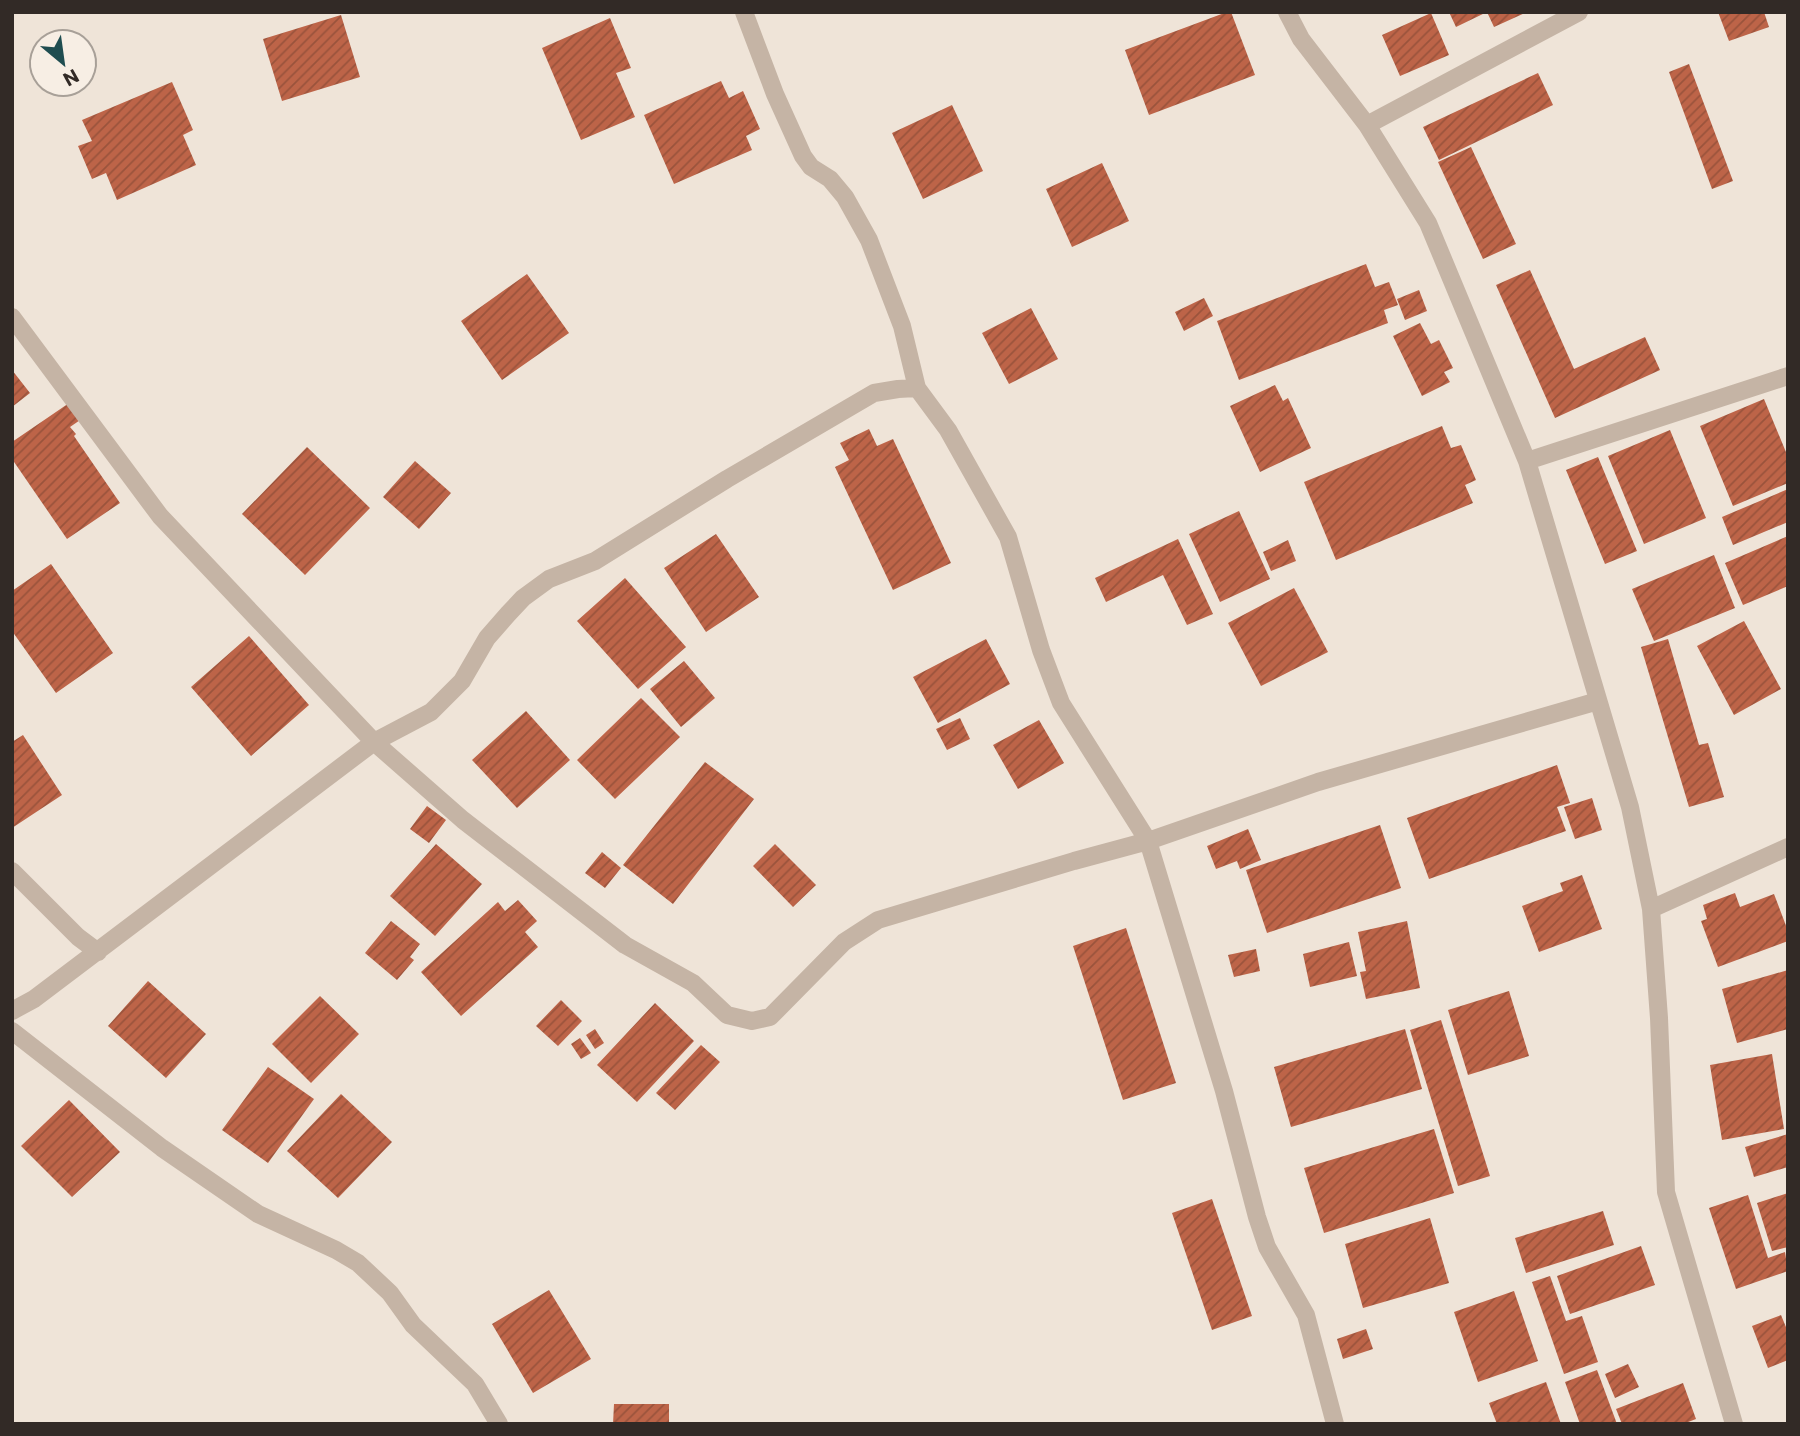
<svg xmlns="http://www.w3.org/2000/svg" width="1800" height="1436" font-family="Commissioner,sans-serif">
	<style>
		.building { fill: url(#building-hatch) }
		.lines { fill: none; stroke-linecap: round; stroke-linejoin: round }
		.minor { stroke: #c5b4a5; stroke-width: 18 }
	</style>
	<defs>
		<pattern id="building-hatch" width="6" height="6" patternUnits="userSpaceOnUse" patternTransform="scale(1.75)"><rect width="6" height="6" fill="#bd6448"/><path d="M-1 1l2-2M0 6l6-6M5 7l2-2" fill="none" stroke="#9a533c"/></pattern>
	</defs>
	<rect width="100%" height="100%" fill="#efe4d8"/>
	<path class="building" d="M1227,12h4l24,63 -106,40 -24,-65z
		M1449,12h38l-31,15z
		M1487,12h40l-33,15z
		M1718,12h46l5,15 -40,14z
		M1431,13l18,42 -49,21 -18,-41z
		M341,15l19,62 -78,24 -19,-62z
		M610,18l21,50 -15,5 19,44 -54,23 -39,-92z
		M1689,64l44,117 -21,8 -43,-117z
		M1538,73l15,32 -114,55 -16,-33z
		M721,81l8,17 14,-7 17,38 -14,7 6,14 -78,34 -30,-69z
		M172,82l21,48 -10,5 13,30 -79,35 -11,-27 -14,6 -14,-33 14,-5 -10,-21z
		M952,105l31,66 -60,28 -31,-66z
		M1471,147l45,97 -33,15 -45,-97z
		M1102,163l27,58 -57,26 -26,-58z
		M1366,264l9,23 14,-5 9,23 -14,5 4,13 -149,57 -22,-59z
		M1530,270l44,99 71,-32 15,33 -105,48 -59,-133z
		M527,274l42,59 -67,47 -41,-59z
		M1419,290l8,21 -22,9 -8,-21z
		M1204,298l9,18 -29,15 -9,-19z
		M1031,308l27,51 -49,25 -27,-51z
		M1420,323l11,21 8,-4 14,28 -9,4 6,10 -28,14 -29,-60z
		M12,370l18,23 -18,14z
		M1275,385l8,16 5,-3 23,50 -51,24 -30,-66z
		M75,399l11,17 -16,11 6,7 -2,2 46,67 -53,36 -55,-80v-17z
		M1764,399l24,58v26l-55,23 -33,-80z
		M1442,426l9,22 10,-3 15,35 -11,5 8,18 -137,57 -32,-78z
		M869,429l8,17 16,-7 58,124 -58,27 -58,-123 14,-7 -9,-17z
		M1670,430l36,88 -62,26 -36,-88z
		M307,447l63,61 -65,67 -63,-61z
		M1598,457l39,94 -32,13 -39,-94z
		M415,461l36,32 -32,36 -36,-32z
		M1788,489v33l-55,23 -11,-28z
		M1239,511l31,68 -50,23 -31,-68z
		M716,534l43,63 -53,35 -42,-64z
		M1788,536v50l-45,19 -18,-42z
		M1178,539l35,75 -26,11 -24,-50 -57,27 -11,-24z
		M1288,540l8,21 -25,10 -8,-19z
		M1714,555l21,53 -81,33 -22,-52z
		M51,564l62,89 -57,40 -44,-62v-40z
		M625,578l61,69 -48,42 -61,-68z
		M1294,588l34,64 -67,34 -33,-63z
		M1744,621l37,68 -47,26 -37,-69z
		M249,636l60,69 -58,51 -60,-69z
		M986,639l24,45 -72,39 -25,-46z
		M1668,639l31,106 9,-2 16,54 -35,10 -48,-160z
		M684,661l31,37 -34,29 -31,-38z
		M641,698l39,39 -65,62 -38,-39z
		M526,711l44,49 -53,48 -45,-48z
		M960,718l10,21 -23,11 -11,-21z
		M1039,720l25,43 -46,26 -25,-44z
		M23,735l39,60 -50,33v-86z
		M705,762l49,37 -81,105 -50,-39z
		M1557,765l13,38 -13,4 9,24 -137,48 -22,-61z
		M1592,798l10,32 -27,9 -11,-32z
		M427,806l19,14 -17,23 -19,-14z
		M1380,825l21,63 -134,45 -21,-63z
		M1248,829l13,31 -21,9 -3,-8 -21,8 -9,-23z
		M436,844l46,40 -47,52 -45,-40z
		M775,844l41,41 -23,22 -40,-41z
		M602,852l19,16 -16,20 -20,-15z
		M1582,875l20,54 -63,23 -17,-46 41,-15 -3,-8z
		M1735,893l5,14 34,-13 14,37v10l-70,26 -17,-46 6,-2 -4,-14z
		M518,900l19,21 -12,11 13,15 -77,69 -40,-44 77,-70 7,9z
		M391,921l29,23 -10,13 4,3 -17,20 -32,-27z
		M1407,921l13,67 -54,11 -6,-27 6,-1 -8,-39z
		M1126,928l50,155 -53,17 -50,-154z
		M1349,942l8,34 -47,11 -7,-33z
		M1256,949l4,22 -26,6 -6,-22z
		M1788,970v59l-51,14 -15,-54z
		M148,981l58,53 -40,44 -58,-52z
		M1509,991l20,65 -61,19 -20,-65z
		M320,996l39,38 -48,49 -39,-39z
		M561,1000l21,21 -24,25 -22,-20z
		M655,1003l39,38 -57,61 -40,-37z
		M1441,1020l49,156 -32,10 -48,-156z
		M595,1029l9,14 -9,6 -9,-14z
		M1405,1029l17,60 -131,38 -17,-60z
		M580,1038l11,15 -10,6 -10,-15z
		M701,1045l19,17 -45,48 -19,-17z
		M1772,1054l12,75 -62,11 -12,-75z
		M268,1067l46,32 -46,64 -46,-33z
		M341,1094l51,48 -54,56 -51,-47z
		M69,1100l51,52 -48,45 -51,-51z
		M1434,1129l20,64 -130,40 -20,-65z
		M1788,1134v33l-34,10 -9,-30z
		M1788,1193v54l-16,4 -15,-48z
		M1748,1195l20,63 17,-6 3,19 -52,18 -27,-81z
		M1212,1199l40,117 -40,14 -40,-117z
		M1603,1211l11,34 -88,28 -11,-35z
		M1430,1218l19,65 -86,25 -18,-64z
		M1641,1246l14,39 -85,29 -13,-38z
		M1550,1276l16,45 16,-5 16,46 -34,12 -32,-92z
		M549,1290l42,69 -58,34 -41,-69z
		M1514,1291l24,70 -60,21 -24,-70z
		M1781,1315l7,17v28l-20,8 -16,-42z
		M1366,1329l7,20 -30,10 -6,-20z
		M1628,1364l11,23 -24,11 -10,-24z
		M1597,1370l20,54h-37l-15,-42z
		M1546,1382l15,42h-64l-8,-21z
		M1683,1383l13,36 -13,5h-61l-6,-15z
		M614,1404h55v20h-56z"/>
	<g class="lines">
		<path class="minor" d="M744,12l31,82 28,62 8,11 19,12 15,18 24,43 33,86 15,62 31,42 60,107 33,113 20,53 87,138 76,250 33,126 10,30 39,68 29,109
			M1287,12l14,27 66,86 61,98 99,238 103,346 21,102 8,109 7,174 68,232
			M1367,125l212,-113
			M12,317l148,199 214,226 89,78 162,125 68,38 34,32 25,6 18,-4 74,-75 34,-22 196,-59 74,-20 170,-59 280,-81
			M1527,461l261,-85
			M12,871l66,66 20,15
			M1651,909l137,-62
			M12,1011l22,-12 340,-257 57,-30 31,-31 25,-43 21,-24 15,-16 26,-19 46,-18 132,-82 147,-86 24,-4 19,-1
			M12,1031l150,117 96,66 78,36 22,13 32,30 23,32 62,59 24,40"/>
	</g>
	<rect width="1800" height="1436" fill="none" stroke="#322a26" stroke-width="28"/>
	<g transform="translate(63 63) rotate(151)"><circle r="33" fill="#f7eee4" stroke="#a8a098" stroke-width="2"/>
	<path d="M0-5L12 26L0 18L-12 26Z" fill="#1f4d50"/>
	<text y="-10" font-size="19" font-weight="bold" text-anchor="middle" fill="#322a26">N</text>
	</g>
</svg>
